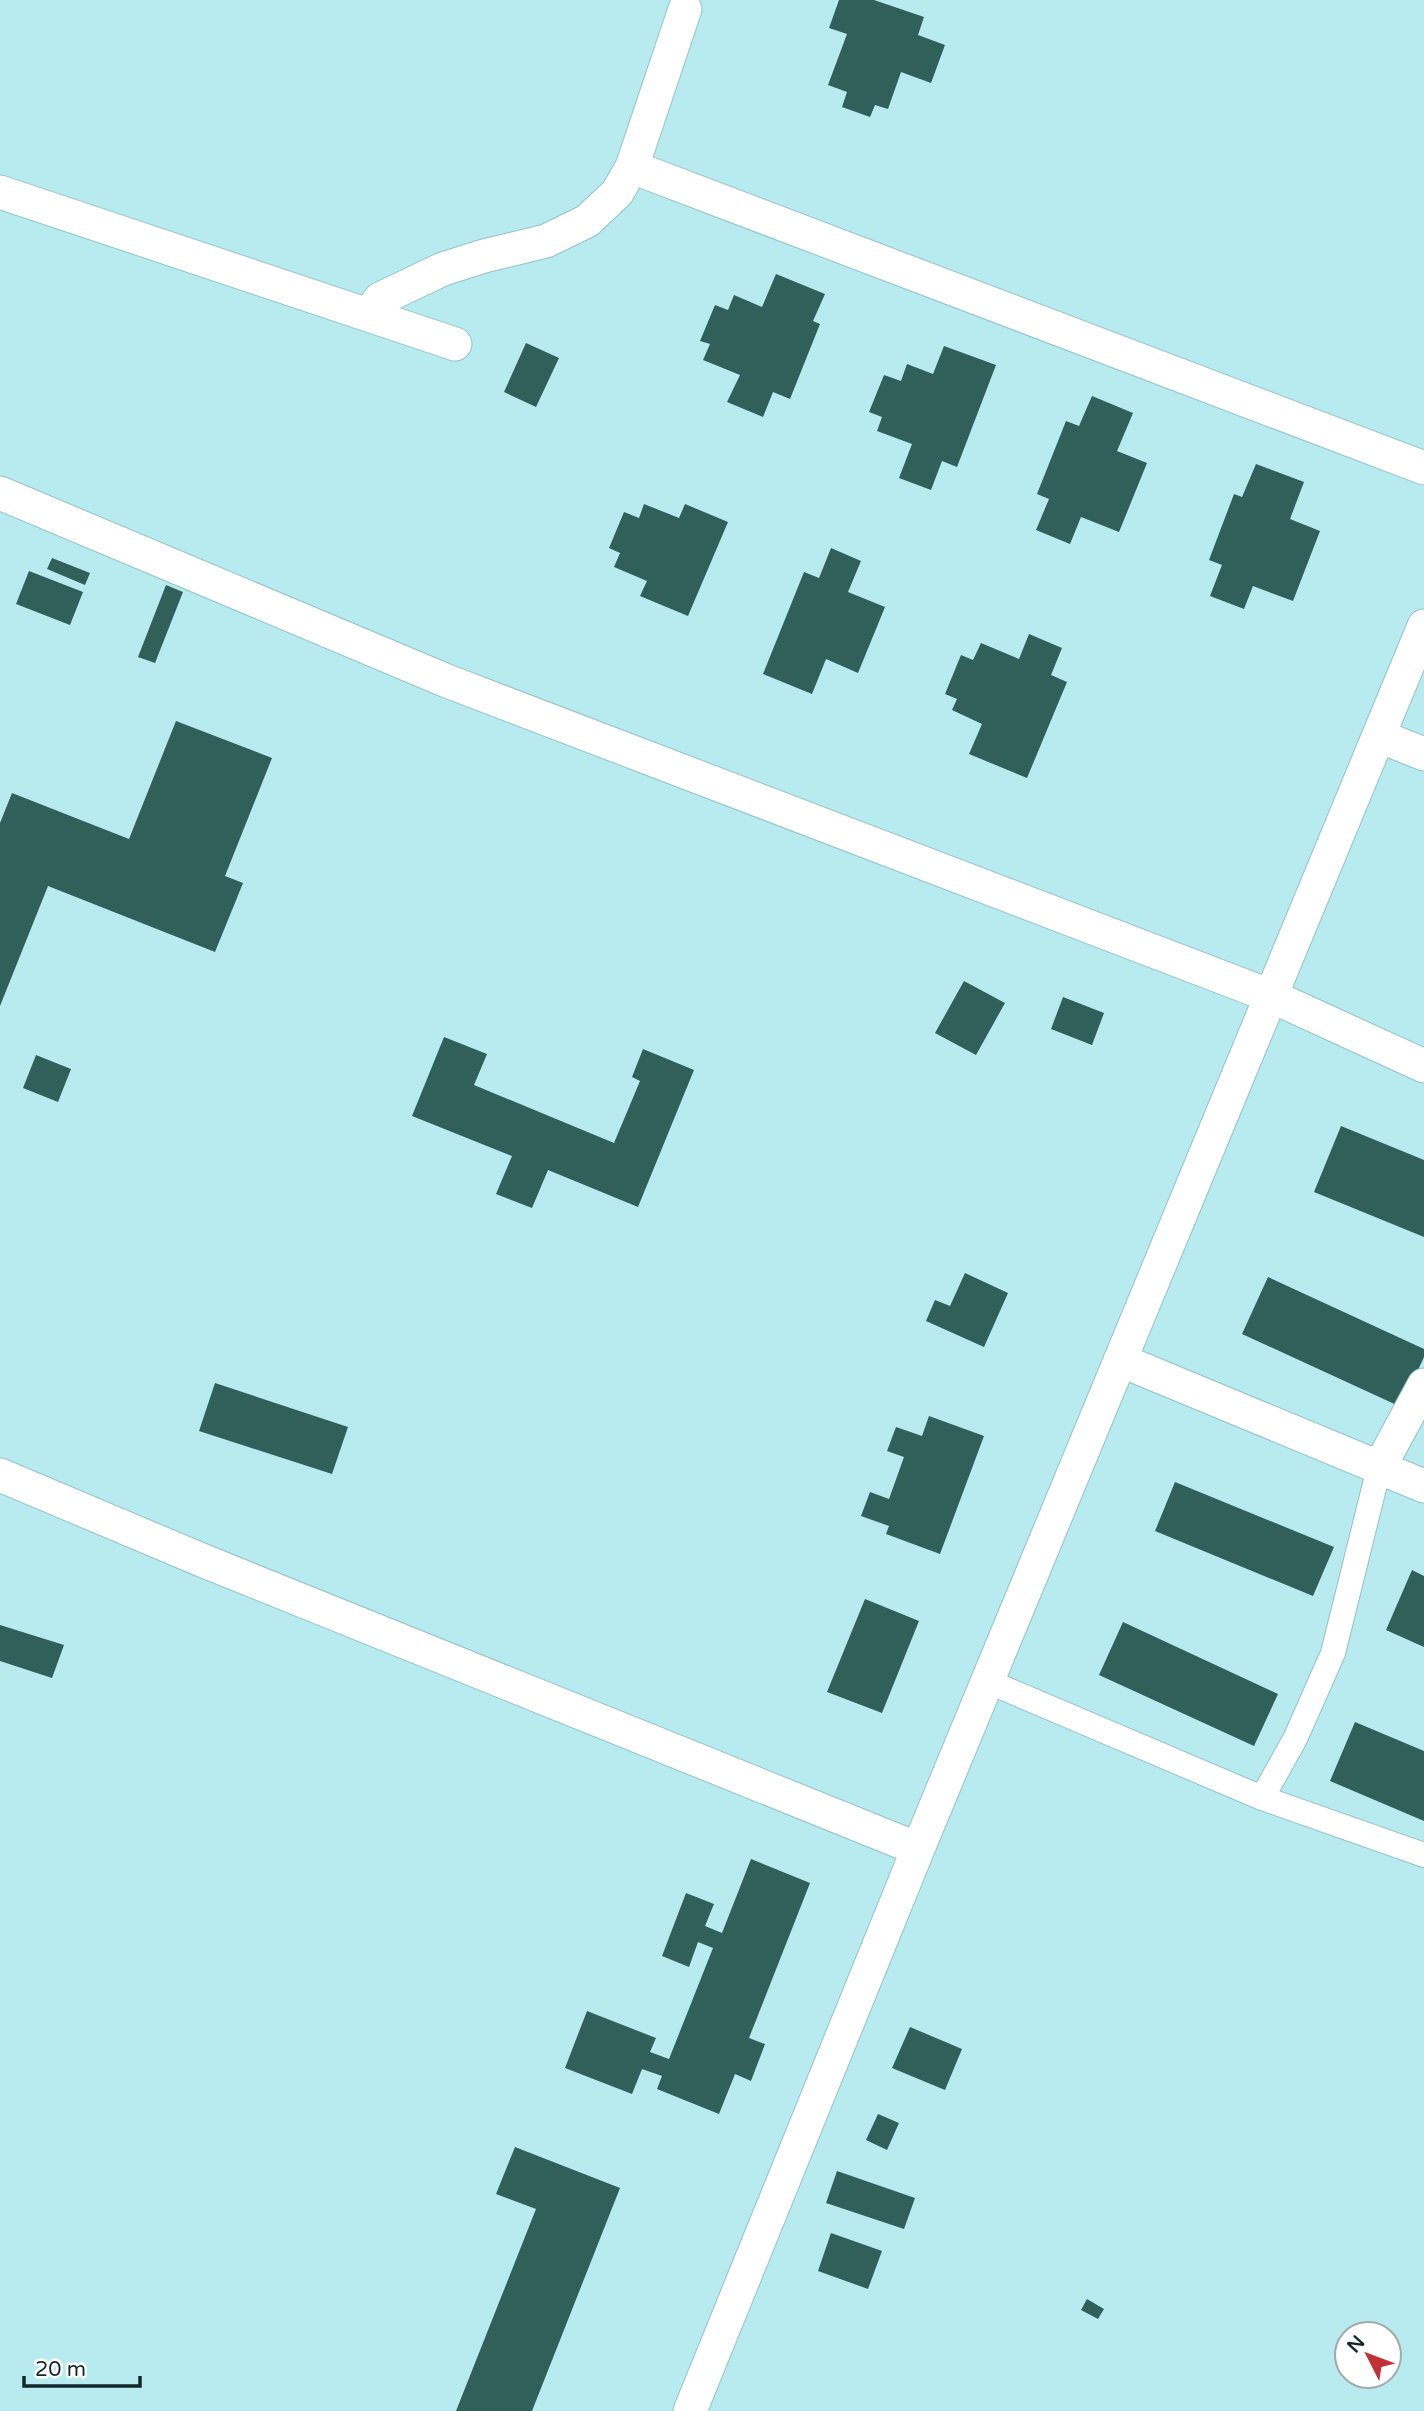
<svg xmlns="http://www.w3.org/2000/svg" width="1424" height="2411" font-family="'Varela Round',sans-serif">
	<style>
		.building { fill: #315f59 }
		.lines { fill: none; stroke-linecap: round; stroke-linejoin: round }
		.pedestrian-casing { stroke: #91c2c7; stroke-width: 26 }
		.minor-casing { stroke: #91c2c7; stroke-width: 35 }
		.pedestrian { stroke: #fff; stroke-width: 24 }
		.minor { stroke: #fff; stroke-width: 33 }
	</style>
	<rect width="100%" height="100%" fill="#b8ebf0"/>
	<path class="building" d="M839,0h35l50,17 -6,18 27,10 -14,38 -30,-11 -13,37 -13,-4 -5,12 -28,-10 5,-15 -19,-7 19,-51 -18,-6z
		M776,274l49,20 -12,27 7,3 -30,75 -17,-7 -10,25 -36,-15 13,-27 -37,-15 7,-16 -10,-3 15,-36 13,5 6,-15 28,12z
		M526,343l33,15 -23,49 -32,-15z
		M944,346l52,19 -39,102 -15,-6 -11,29 -32,-12 13,-34 -35,-13 5,-14 -13,-5 15,-37 17,6 6,-17 26,10z
		M1092,396l41,17 -16,38 30,12 -28,69 -38,-15 -11,27 -34,-14 13,-31 -12,-5 29,-73 13,5z
		M1256,464l48,18 -14,37 30,12 -27,70 -40,-15 -9,23 -34,-13 12,-31 -13,-5 25,-66 8,3z
		M644,504l35,14 6,-14 43,18 -40,94 -48,-20 7,-15 -33,-14 6,-14 -11,-5 15,-36 15,6z
		M831,548l30,13 -13,31 37,15 -27,66 -32,-14 -14,35 -49,-20 41,-102 15,6z
		M52,558l38,15 -5,12 -38,-16z
		M29,571l54,21 -13,33 -54,-21z
		M166,585l17,7 -28,71 -17,-6z
		M1029,634l33,14 -11,27 16,7 -40,96 -58,-24 13,-30 -30,-14 5,-11 -12,-5 16,-39 12,5 8,-17 38,16z
		M176,721l96,37 -47,118 18,7 -28,69 -167,-66 -48,120v-183l12,-30 117,46z
		M964,981l41,22 -29,52 -41,-22z
		M1063,997l41,16 -12,32 -41,-16z
		M444,1037l43,17 -13,31 140,58 26,-62 -8,-4 11,-28 51,21 -56,137 -90,-37 -16,38 -36,-14 16,-38 -100,-40z
		M36,1055l35,14 -13,33 -35,-14z
		M1341,1126l83,34v77l-110,-45z
		M965,1273l43,20 -24,54 -58,-26 9,-21 15,6z
		M1268,1277l156,72v8l-23,50 -159,-73z
		M215,1383l133,44 -16,47 -133,-43z
		M929,1416l55,20 -44,118 -54,-20 3,-8 -28,-10 9,-24 19,7 15,-42 -17,-6 9,-24 26,9z
		M1175,1482l159,65 -21,49 -158,-65z
		M1412,1570l12,6v71l-38,-17z
		M865,1599l54,22 -37,92 -55,-21z
		M1123,1622l155,72 -24,52 -155,-71z
		M0,1625l64,20 -12,33 -52,-17z
		M1355,1722l69,29v70l-94,-40z
		M751,1859l59,24 -61,155 16,6 -14,37 -16,-7 -16,40 -62,-25 5,-13 -20,-7 -10,25 -67,-26 22,-57 69,27 -6,14 19,7 44,-111 -15,-6 -9,25 -27,-11 24,-63 28,11 -9,22 17,7z
		M910,2027l52,22 -17,41 -53,-22z
		M878,2114l21,9 -12,27 -21,-10z
		M515,2147l105,41 -88,223h-76l80,-202 -40,-15z
		M837,2171l78,27 -11,31 -78,-26z
		M831,2233l51,18 -14,38 -50,-18z
		M1087,2299l17,10 -6,10 -17,-9z"/>
	<g class="lines">
		<g class="pedestrian-casing">
			<path id="pedestrian" d="M987,1681l275,117 162,57
				M1262,1798l33,-59 38,-86 46,-185"/>
		</g>
		<g class="minor-casing">
			<path id="minor" d="M685,9l-53,158 792,301
				M0,192l455,152
				M369,314l11,-15 63,-30 41,-13 62,-15 41,-20 30,-28 15,-26
				M0,493l447,188 824,315 153,70
				M1379,736l45,18
				M1120,1360l304,126
				M1379,1468l45,-83
				M0,1475l204,86 714,288
				M690,2411l228,-562 506,-1223"/>
		</g>
		<use href="#pedestrian" class="pedestrian"/>
		<use href="#minor" class="minor"/>
	</g>
	<g transform="translate(1368 2355) rotate(312)"><circle r="33" fill="#ffffff" stroke="#a1a9a9" stroke-width="2"/>
	<path d="M0-5L12 26L0 18L-12 26Z" fill="#c13137"/>
	<text y="-10" font-size="19" font-weight="bold" text-anchor="middle" fill="#132729">N</text>
	</g>
	<path d="M24 2376v10h116v-10" fill="none" stroke="#132729" stroke-width="3.5"/>
	<text x="35" y="2376" font-size="21" fill="#132729" stroke="#ffffff" stroke-width="5" paint-order="stroke">20 m</text>
</svg>
